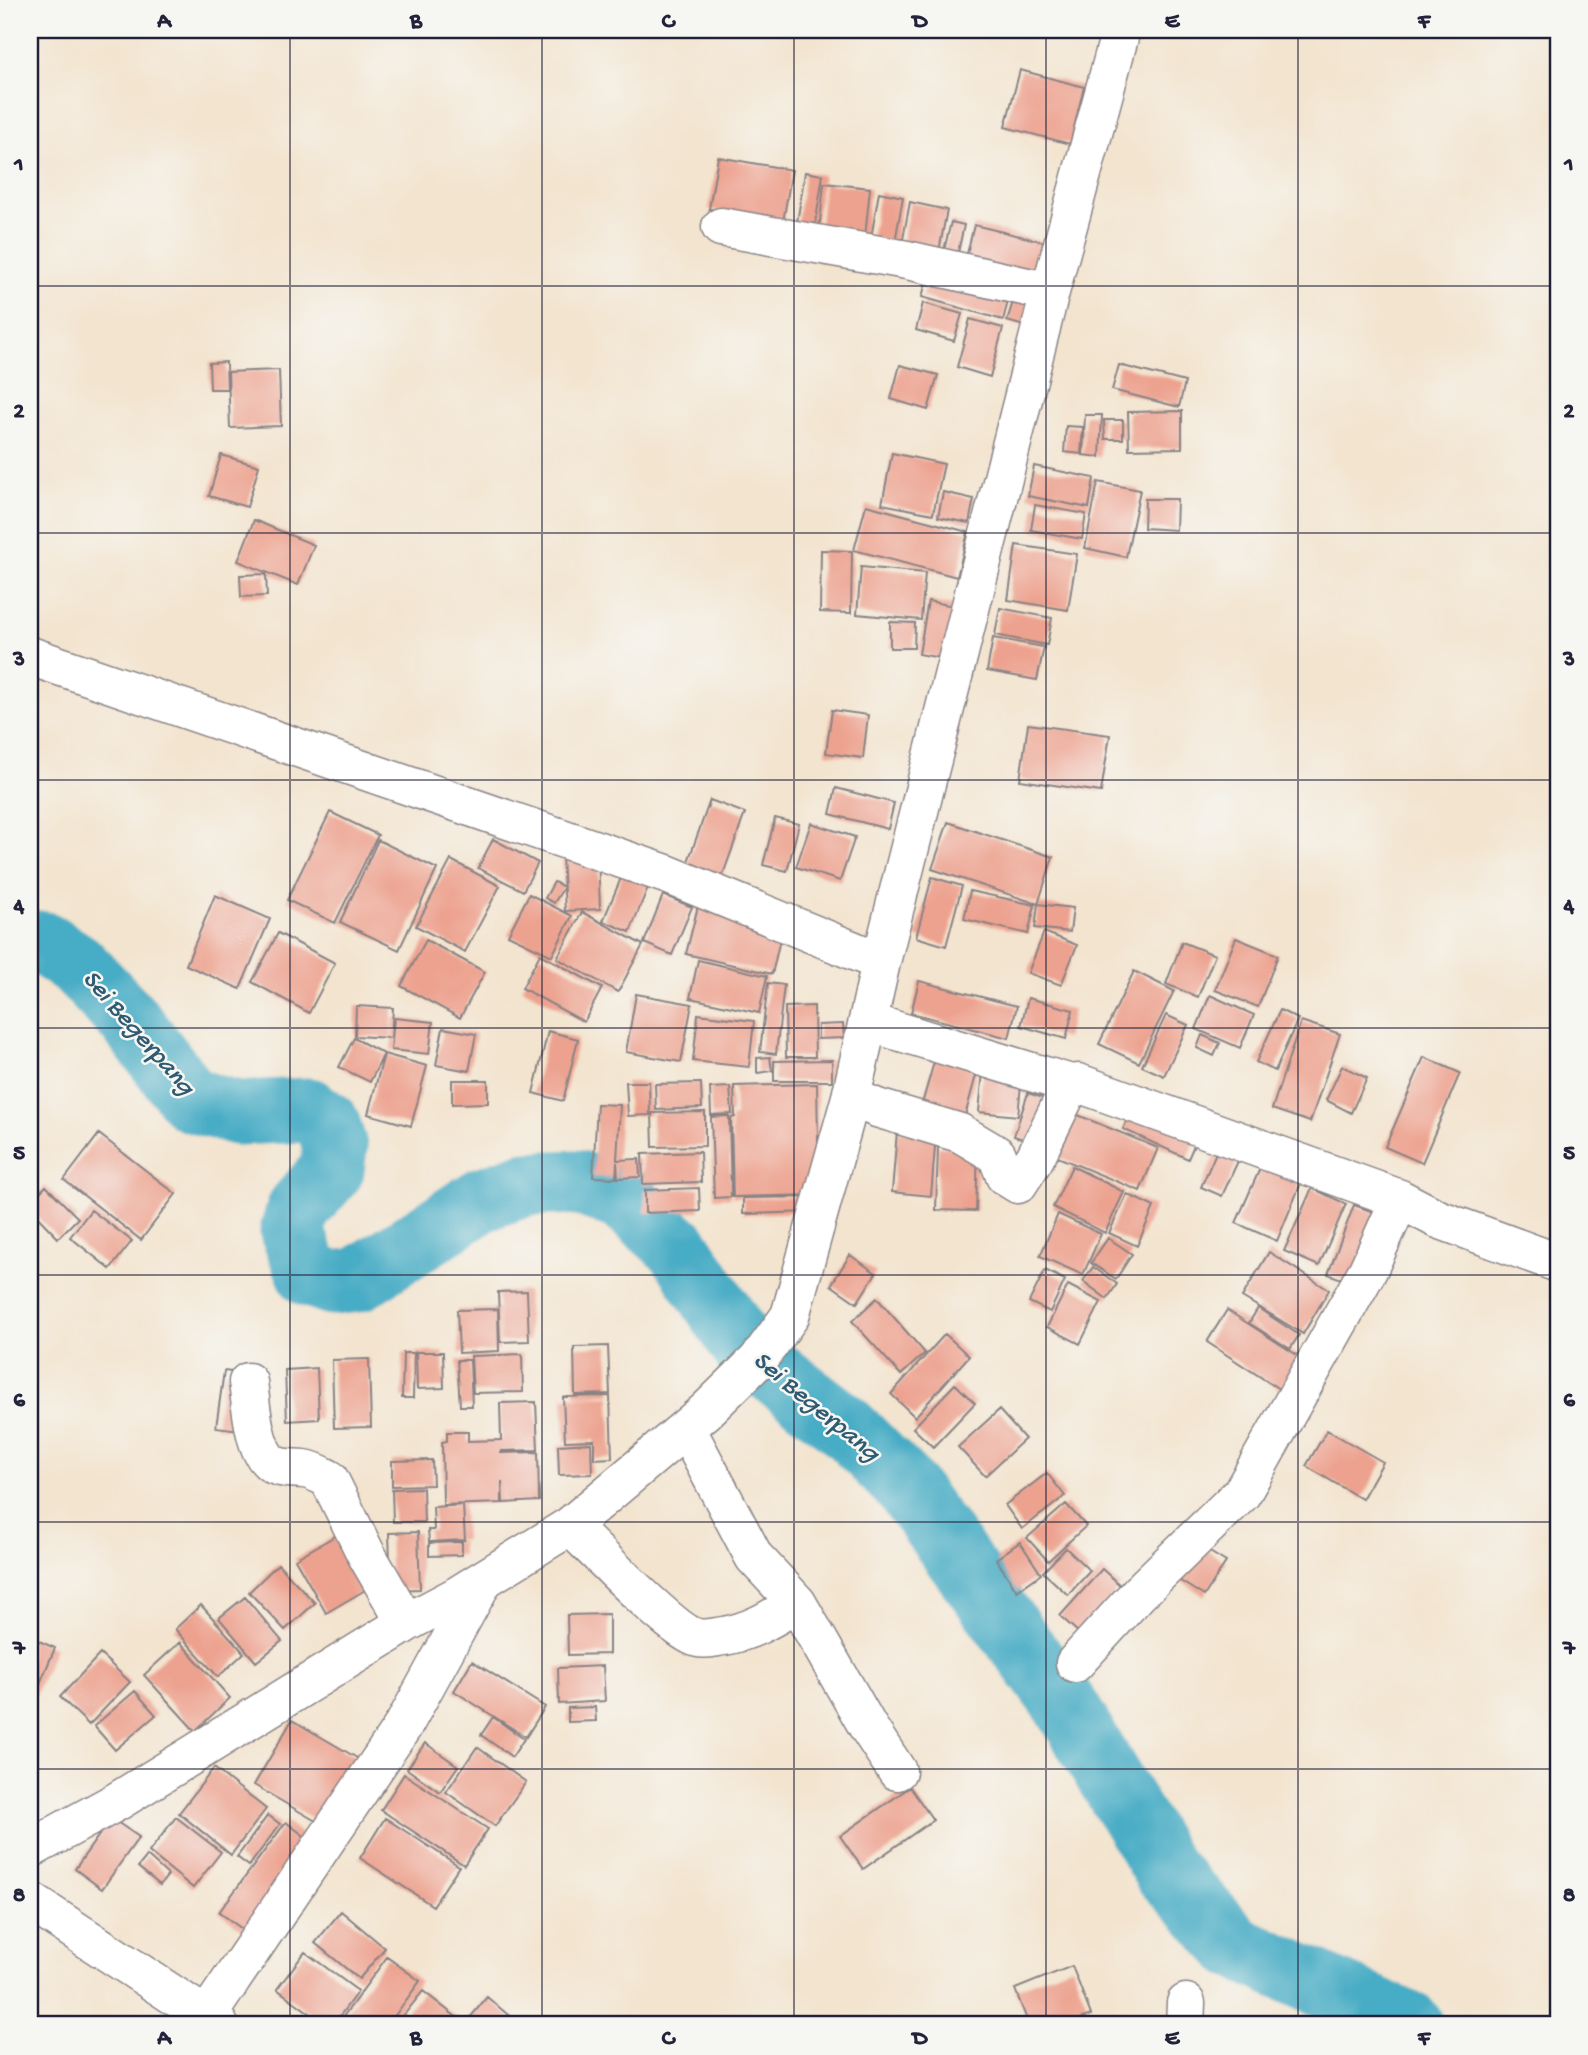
<svg xmlns="http://www.w3.org/2000/svg" width="1588" height="2055" font-family="'Gochi Hand',sans-serif">
	<style>
		.lines { fill: none; stroke-linecap: round; stroke-linejoin: round }
		.river { stroke: #46acc5; stroke-width: 65 }
		.building { fill: #eda28f }
		.minor-casing { stroke: #8a8385; stroke-width: 41 }
		.minor { stroke: #fff; stroke-width: 38 }
		.grid { fill: none; stroke: #22223b; stroke-width: 2; stroke-opacity: 0.55 }
		.labels { text-anchor: middle; dominant-baseline: central; stroke-width: 5; stroke-linejoin: round; paint-order: stroke }
		.water-label { font-size: 26px; font-style: italic; fill: #305972; stroke: #f6f6f2 }
		.neatline { fill: none; stroke: #22223b; stroke-width: 2.5 }
		.grid-label { font-size: 23px; text-anchor: middle; font-weight: bold; fill: #22223b }
	</style>
	<rect width="100%" height="100%" fill="#f6f6f2"/>
	<filter id="ink" filterUnits="userSpaceOnUse"><feTurbulence type="fractalNoise" baseFrequency=".0143" numOctaves="2"/><feDisplacementMap in="SourceGraphic" scale="14" xChannelSelector="R" yChannelSelector="G"/><feConvolveMatrix kernelMatrix="1 2 1 2 8 2 1 2 1" color-interpolation-filters="sRGB"/></filter>
	<filter id="wash" filterUnits="userSpaceOnUse"><feTurbulence type="fractalNoise" baseFrequency=".00686" numOctaves="4" result="noise"/><feDisplacementMap in="SourceGraphic" scale="28" xChannelSelector="R" yChannelSelector="G"/><feGaussianBlur stdDeviation="1.57" result="paint"/><feColorMatrix in="noise" values="0 0 0 0 0 0 0 0 0 0 0 0 0 0 0 0 0 1.4 0 .05"/><feComposite in="paint" operator="in"/></filter>
	<g filter="url(#wash)">
		<rect width="100%" height="100%" fill="#f3e4cf"/>
		<g class="lines">
			<path class="river" d="M30,942l15,2 32,21 54,57 60,78 46,13 72,-3 19,14 7,23 -3,23 -33,38 -7,24 18,43 23,8 24,-3 126,-81 44,-15 49,-2 47,17 56,49 67,103 98,74 59,59 165,225 97,162 71,76 175,78"/>
		</g>
		<g id="blocks">
			<path class="building" d="M1020,70l64,17 -14,57 -65,-17z
				M718,157l74,13 -9,52 -74,-13z
				M805,172l18,3 -8,51 -18,-3z
				M824,183l46,5 -5,49 -46,-5z
				M879,192l24,5 -8,45 -24,-4z
				M910,202l37,8 -8,41 -37,-7z
				M951,222l13,3 -7,32 -14,-3z
				M974,225l71,17 -8,33 -71,-17z
				M930,268l81,22 -8,30 -81,-23z
				M1016,292l23,6 -8,30 -24,-7z
				M923,303l39,11 -8,27 -38,-11z
				M970,319l33,9 -13,49 -33,-10z
				M226,362l1,27h-17l-1,-26z
				M900,365l38,10 -10,35 -37,-11z
				M1119,365l66,17 -6,25 -67,-17z
				M279,370l2,56 -51,2 -2,-56z
				M1182,411v37l-53,1 -1,-37z
				M1085,415h17l-2,42 -17,-2z
				M1104,420h19v19h-18z
				M1066,426l17,1 -2,27 -17,-2z
				M892,453l52,11 -11,50 -51,-10z
				M221,455l38,11 -12,41 -38,-11z
				M1034,466l60,12 -5,30 -61,-12z
				M1098,482l42,8 -14,67 -41,-9z
				M943,492l31,7 -5,24 -31,-6z
				M1145,499h32l-1,31 -32,-2z
				M866,505l102,27 -11,45 -103,-27z
				M1035,505l51,9 -4,25 -51,-9z
				M254,520l60,25 -16,40 -60,-24z
				M1016,545l61,9 -9,56 -60,-10z
				M821,550l31,1 -1,62 -31,-1z
				M861,567l64,6 -4,47 -64,-6z
				M266,574l1,22 -26,1 -1,-22z
				M928,601l26,5 -8,53 -27,-5z
				M1000,608l52,10 -5,27 -52,-10z
				M890,622l25,1 -1,25h-24z
				M993,638l51,9 -7,33 -50,-9z
				M832,710l36,5 -5,43 -37,-5z
				M1028,724l82,11 -9,57 -81,-12z
				M836,788l58,15 -6,26 -58,-15z
				M710,800l35,13 -25,70 -35,-13z
				M330,812l48,23 -43,88 -48,-23z
				M775,818l24,6 -12,47 -24,-6z
				M948,822l105,35 -15,47 -106,-35z
				M811,823l44,14 -15,44 -44,-14z
				M493,839l45,24 -15,28 -45,-23z
				M378,840l59,29 -38,81 -59,-28z
				M598,854l2,55 -35,2 -3,-55z
				M451,860l49,26 -35,66 -49,-26z
				M626,866l26,11 -22,55 -27,-11z
				M932,877l30,9 -16,60 -30,-9z
				M554,882l10,5 -10,16 -9,-5z
				M970,891l65,14 -7,29 -64,-15z
				M529,894l43,22 -20,40 -44,-21z
				M215,895l55,24 -30,70 -54,-24z
				M663,895l29,12 -20,48 -28,-12z
				M1038,904l35,4 -3,24 -35,-4z
				M698,906l85,20 -11,48 -86,-20z
				M582,912l61,33 -25,47 -61,-34z
				M1044,932l33,13 -16,40 -33,-12z
				M278,933l57,30 -26,50 -57,-31z
				M1236,938l42,17 -20,52 -43,-17z
				M426,940l59,32 -25,46 -59,-32z
				M1182,942l33,13 -17,42 -32,-13z
				M540,954l62,34 -18,34 -62,-34z
				M698,960l69,16 -8,37 -69,-15z
				M1134,971l40,20 -35,72 -40,-19z
				M919,981l98,25 -8,32 -98,-25z
				M768,983l16,2 -8,69 -16,-2z
				M636,994l56,10 -11,58 -55,-10z
				M1210,995l44,20 -14,33 -44,-19z
				M1028,998l45,12 -7,29 -45,-13z
				M356,1006l37,2 -2,30 -36,-2z
				M814,1006l1,51h-29l-1,-50z
				M1280,1010l18,9 -23,52 -19,-9z
				M698,1014l56,7 -5,46 -56,-6z
				M1166,1015l22,10 -24,51 -22,-10z
				M394,1018l39,4 -4,32 -38,-4z
				M1301,1021l39,13 -30,88 -38,-13z
				M843,1024l1,14 -26,1v-14z
				M443,1028l33,6 -7,37 -33,-6z
				M548,1031l30,8 -15,62 -30,-8z
				M1202,1035l18,8 -6,13 -17,-8z
				M354,1038l30,16 43,12 -16,60 -43,-12 16,-60 -14,28 -31,-15z
				M936,1055l42,13 -13,48 -43,-12z
				M770,1057l2,14 -15,2v-15z
				M1424,1057l36,16 -38,90 -37,-16z
				M832,1060v21h-58v-20z
				M1342,1066l25,12 -16,35 -25,-13z
				M983,1071l39,3 -4,42 -39,-4z
				M452,1080h36v23l-36,1z
				M626,1082h23l1,33 -22,1z
				M701,1083l1,25 -46,2 -1,-26z
				M817,1084l2,111 -86,2 -2,-79 4,-1 -1,-31z
				M730,1087l2,27 -21,1 -1,-27z
				M1028,1093l15,5 -13,43 -16,-5z
				M597,1104l23,1 -3,55 22,-1 1,18 -22,1 -1,-16 -1,16 -23,-1z
				M1134,1106l64,30 -10,23 -65,-30z
				M705,1112v34l-52,1 -1,-34z
				M1073,1113l85,35 -18,43 -85,-35z
				M729,1116l2,81 -17,1 -3,-81z
				M897,1131l39,4 -5,61 -39,-4z
				M99,1134l77,60 -35,46 -77,-60z
				M1221,1141l22,9 -21,46 -21,-9z
				M938,1147l40,1 -2,63 -40,-1z
				M700,1152l1,30 -58,2 -1,-30z
				M1072,1166l52,26 -19,41 -52,-26z
				M1261,1166l40,17 -24,58 -41,-18z
				M46,1186l32,32 -20,20 -28,-29v-7z
				M699,1188l1,23 -55,2v-23z
				M1312,1188l34,16 -27,62 -35,-15z
				M1127,1194l27,13 -17,39 -28,-13z
				M810,1197l1,15 -68,2v-16z
				M1354,1205l28,10 -27,69 -27,-10z
				M91,1210l41,31 -22,28 -40,-32z
				M1058,1214l43,20 -18,41 -43,-19z
				M1108,1238l24,16 -16,25 -25,-16z
				M1269,1252l60,38 -26,44 -61,-37z
				M850,1255l26,18 -19,30 -26,-18z
				M1093,1267l24,17 -10,15 -24,-18z
				M1045,1270l20,10 -15,32 -21,-10z
				M1068,1285l33,17 -21,42 -33,-17z
				M527,1291l2,50 -29,1 -2,-50z
				M877,1298l48,55 -24,22 -49,-54z
				M1258,1308l41,27 -9,14 -41,-26z
				M498,1309l1,42 -40,2 -2,-43z
				M1227,1310l73,47 -21,32 -72,-47z
				M945,1334l24,22 -54,61 -24,-23z
				M608,1346l2,48 -35,1 -1,-48z
				M416,1352h27l1,36 -27,1z
				M403,1353h11l-1,45h-11z
				M522,1354l1,38 -50,1 -2,-37z
				M369,1359l2,68 -37,1 -2,-68z
				M457,1360h13l2,46h-12z
				M317,1368l2,51 -32,2 -2,-51z
				M224,1371l23,3 -8,56 -23,-3z
				M955,1384l20,19 -42,44 -20,-19z
				M610,1396l2,62 -18,1v-19l-29,1 -2,-44z
				M536,1402l2,48 -37,1v2l37,-1 1,49 -36,2 -1,-22v22l-59,2 -1,-63 5,-1v-9h21v9l33,-1 -1,-37z
				M999,1410l26,29 -40,37 -27,-29z
				M1327,1430l56,32 -21,37 -56,-33z
				M591,1443l1,31 -33,1 -1,-30z
				M432,1460l1,25 -41,1v-25z
				M1047,1473l18,23 -43,33 -17,-24z
				M423,1488l1,34h-31l-1,-33z
				M1066,1504l20,22 -38,35 -21,-23z
				M463,1505l2,35 -36,2 -1,-12h6l-1,-23z
				M342,1532l30,54 -46,27 -31,-54z
				M418,1532l2,57 -29,1 -2,-57z
				M462,1542v13l-33,1v-13z
				M1020,1542l21,32 -24,17 -21,-32z
				M1195,1543l31,19 -22,34 -30,-19z
				M1066,1548l24,23 -22,24 -25,-23z
				M278,1564l37,39 -30,27 -36,-38z
				M1102,1569l19,17 -42,47 -19,-17z
				M245,1597l37,44 -26,21 -37,-44z
				M201,1605l43,48 -26,24 -43,-48z
				M609,1614v40l-41,1 -1,-40z
				M30,1637l25,11 -25,59z
				M180,1642l50,56 -35,33 -51,-56z
				M100,1654l30,28 -41,43 -29,-28z
				M472,1661l73,46 -19,30 -72,-46z
				M603,1666l2,35 -46,3 -1,-36z
				M135,1691l21,24 -41,35 -21,-24z
				M595,1707l1,14 -28,1v-14z
				M493,1717l31,22 -12,18 -31,-22z
				M292,1720l72,42 -38,65 -72,-42z
				M425,1743l33,23 -18,26 -33,-23z
				M477,1747l49,35 -31,44 -49,-34z
				M214,1768l52,41 -35,46 -52,-42z
				M404,1774l84,55 -24,36 -83,-55z
				M910,1787l23,33 -70,49 -23,-33z
				M268,1815l12,9 -31,42 -12,-9z
				M176,1817l45,35 -28,36 -44,-36z
				M111,1818l28,19 -37,52 -27,-20z
				M385,1818l74,48 -26,40 -73,-48z
				M286,1822l34,26 -67,89 -34,-25z
				M147,1856l21,19 -8,10 -22,-18z
				M341,1911l44,37 -26,31 -44,-36z
				M305,1952l53,39 -25,34h-7l-49,-36z
				M387,1957l33,24 -32,44h-51z
				M1072,1966l19,49 -25,10h-37l-14,-36z
				M423,1991l37,29 -4,5h-60z
				M487,1997l33,28h-56z"/>
		</g>
	</g>
	<g filter="url(#ink)">
		<use href="#blocks" fill-opacity="0" stroke="#8a8385" stroke-width="2"/>
		<g class="lines">
			<g class="minor-casing">
				<path id="minor" d="M721,227l186,33 143,32
					M30,656l639,219 212,87
					M868,1022l203,62 7,-1 322,116 38,20 120,44
					M851,1097l26,11 83,25 37,22 8,21 13,8 17,-26 36,-74
					M248,1382c3,20 5,77 29,84 8,3 18,2 27,3 9,1 17,6 25,10l37,75 40,69
					M686,1428l68,129 43,46 71,124 29,44
					M570,1526c22,21 105,108 128,112 9,2 17,-1 26,-2 29,-5 48,-18 73,-33
					M1075,1663l64,-70 103,-100 126,-223 32,-71
					M30,1849l88,-48 288,-178 51,-27 113,-70 136,-115 52,-51 32,-44 61,-219 30,-135 169,-670 71,-262
					M30,1901l189,124
					M207,2016l198,-293 78,-142
					M1185,2025l1,-22"/>
			</g>
			<use href="#minor" class="minor"/>
		</g>
	</g>
	<path class="grid" d="M290,30v1995M542,30v1995M794,30v1995M1046,30v1995M1298,30v1995M30,286h1528M30,533h1528M30,780h1528M30,1028h1528M30,1275h1528M30,1522h1528M30,1769h1528"/>
	<g class="labels">
		<g class="water-label">
			<text transform="translate(137 1034) rotate(49)">Sei Begerpang</text>
			<text transform="translate(815 1408) rotate(40)">Sei Begerpang</text>
		</g>
	</g>
	<rect width="1588" height="2055" fill="none" stroke="#f6f6f2" stroke-width="77"/>
	<rect x="38" y="38" width="1512" height="1978" class="neatline"/>
	<g class="grid-label">
		<text x="164" y="27">A</text>
		<text x="416" y="27">B</text>
		<text x="668" y="27">C</text>
		<text x="920" y="27">D</text>
		<text x="1172" y="27">E</text>
		<text x="1424" y="27">F</text>
		<text x="19" y="170">1</text>
		<text x="1569" y="170">1</text>
		<text x="19" y="417">2</text>
		<text x="1569" y="417">2</text>
		<text x="19" y="665">3</text>
		<text x="1569" y="665">3</text>
		<text x="19" y="912">4</text>
		<text x="1569" y="912">4</text>
		<text x="19" y="1159">5</text>
		<text x="1569" y="1159">5</text>
		<text x="19" y="1406">6</text>
		<text x="1569" y="1406">6</text>
		<text x="19" y="1654">7</text>
		<text x="1569" y="1654">7</text>
		<text x="19" y="1901">8</text>
		<text x="1569" y="1901">8</text>
		<text x="164" y="2044">A</text>
		<text x="416" y="2044">B</text>
		<text x="668" y="2044">C</text>
		<text x="920" y="2044">D</text>
		<text x="1172" y="2044">E</text>
		<text x="1424" y="2044">F</text>
	</g>
</svg>
